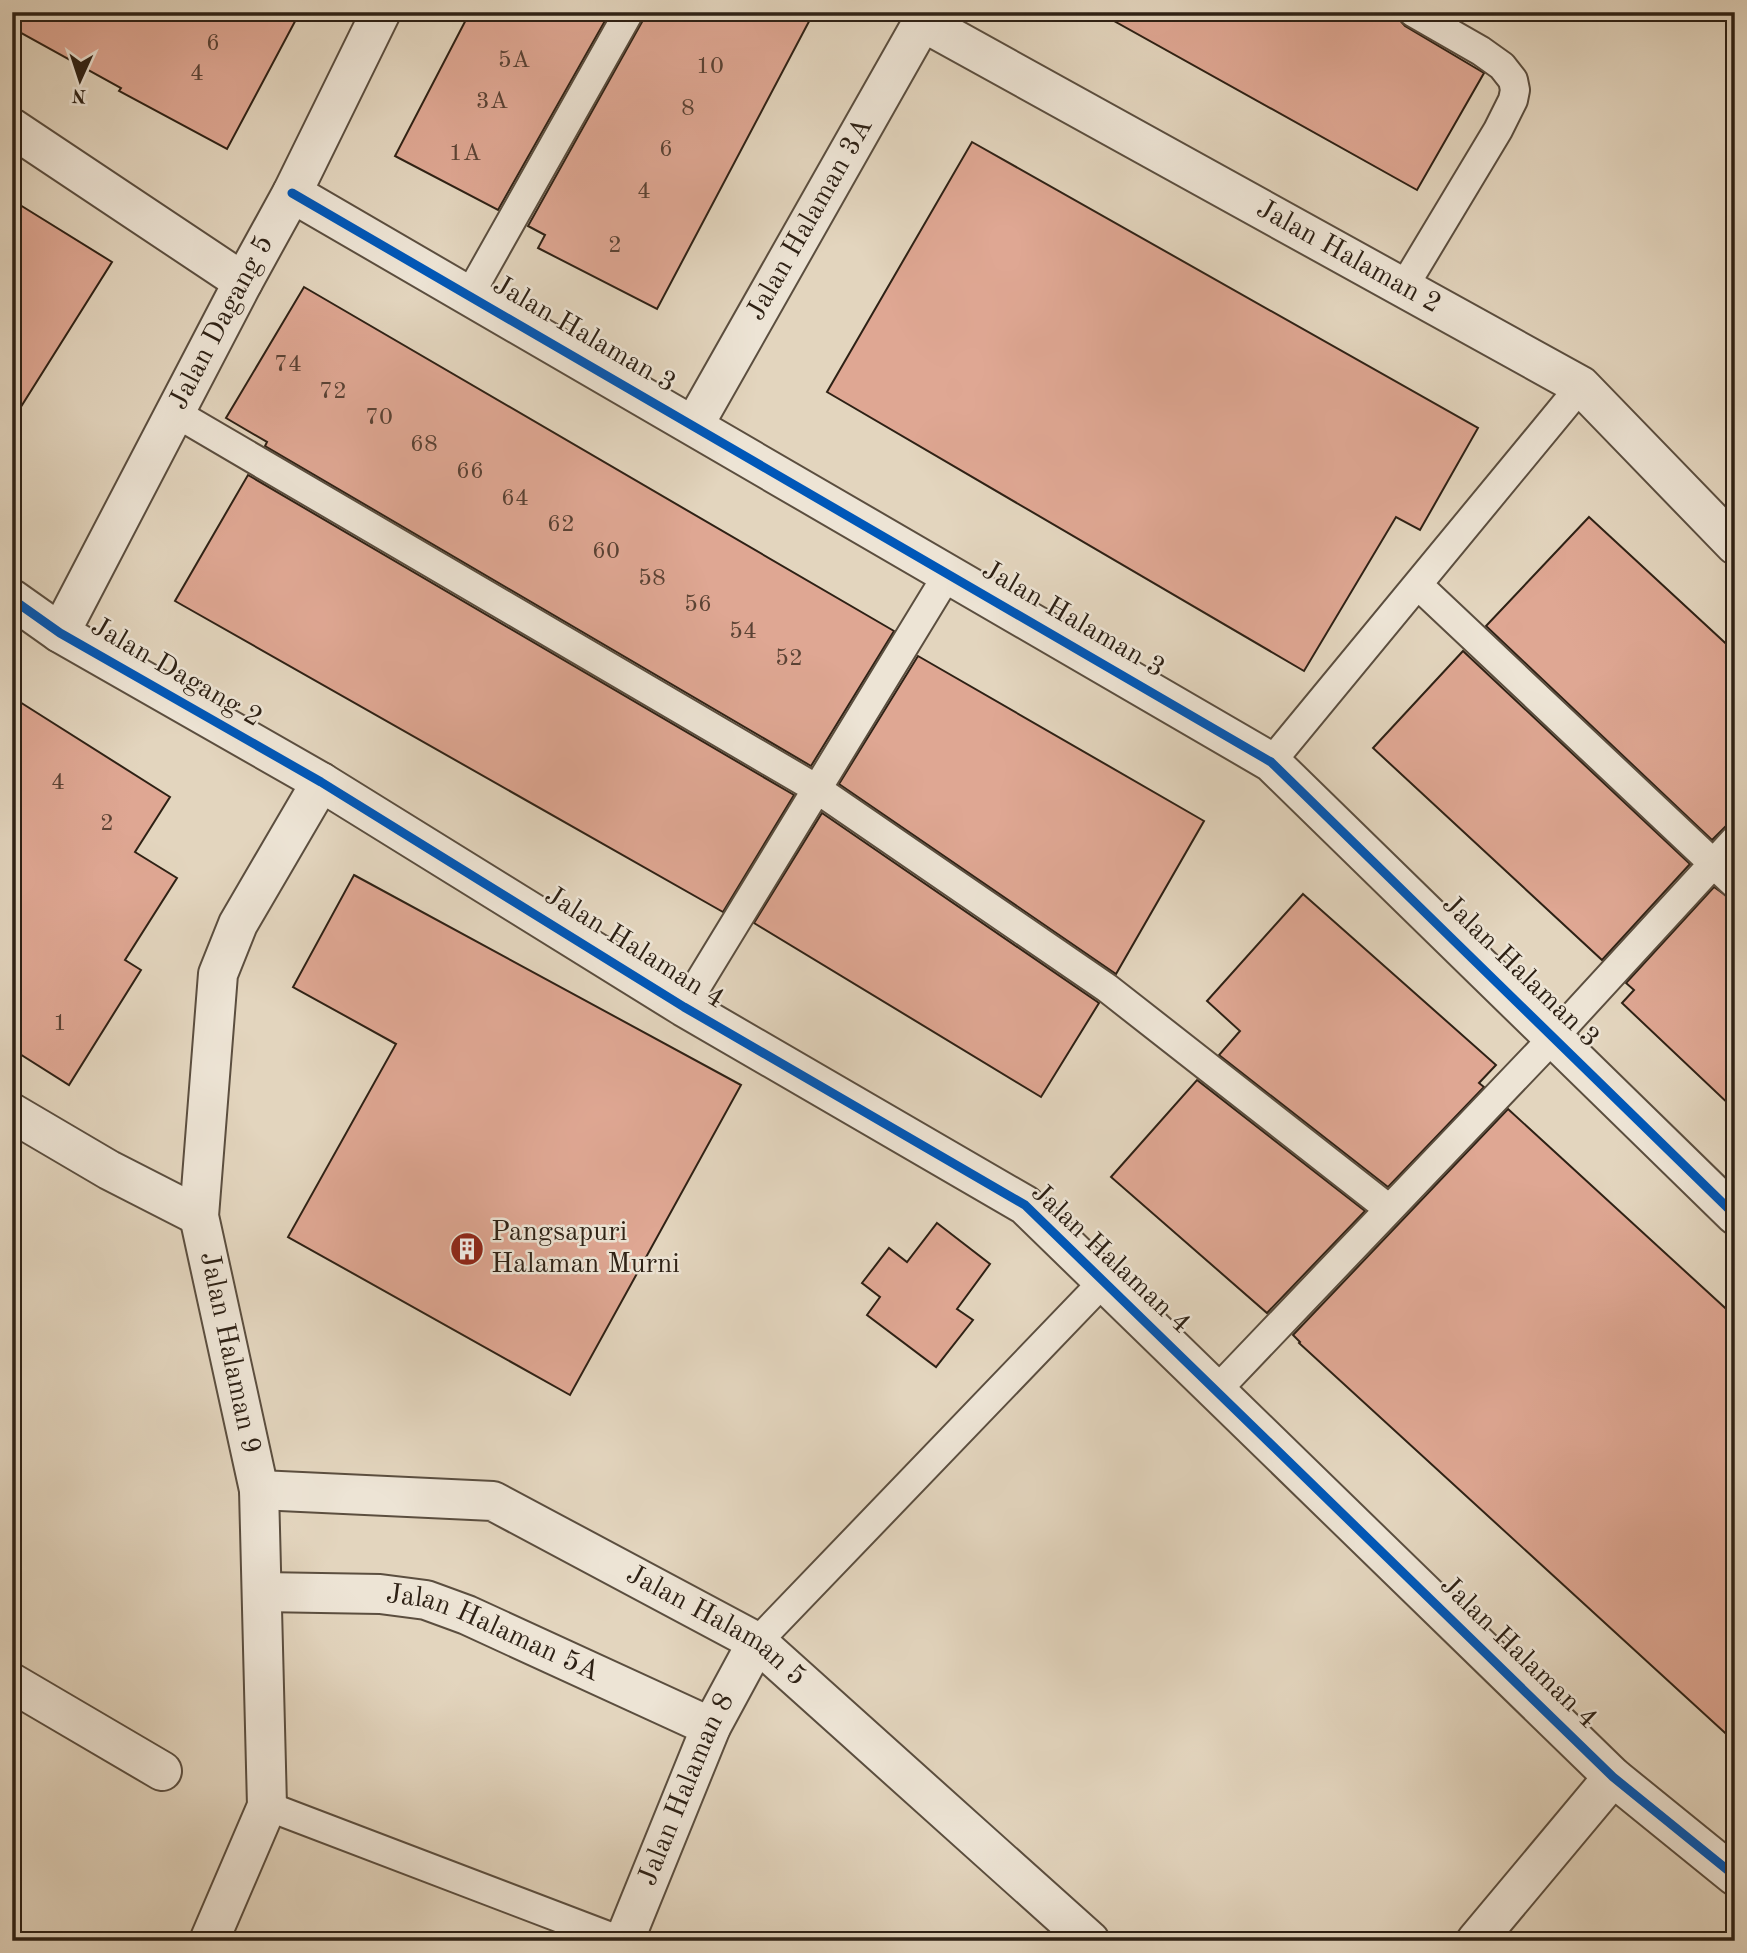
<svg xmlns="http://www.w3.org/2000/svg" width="1747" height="1953" font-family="'Old Standard TT',serif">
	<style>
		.building { fill: #dfa793; stroke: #2e2115; stroke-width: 2 }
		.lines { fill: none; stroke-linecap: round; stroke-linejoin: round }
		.lane-casing { stroke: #5b4e3f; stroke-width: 32 }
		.street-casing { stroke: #5b4e3f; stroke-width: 42 }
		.lane { stroke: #ede4d5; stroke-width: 28 }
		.street { stroke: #ede4d5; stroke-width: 38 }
		.cycleway-casing { stroke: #ede4d5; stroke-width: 13 }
		.cycleway { stroke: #0057b8; stroke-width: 9 }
		.labels { text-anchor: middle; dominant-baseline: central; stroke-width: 5; stroke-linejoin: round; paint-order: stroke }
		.number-label { font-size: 24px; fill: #5a4234 }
		.street-label { font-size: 28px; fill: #2e2115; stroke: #ede4d5 }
		.poi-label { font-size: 28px; fill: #2e2115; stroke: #ede4d5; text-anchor: start }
	</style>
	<rect width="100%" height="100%" fill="#e3d5be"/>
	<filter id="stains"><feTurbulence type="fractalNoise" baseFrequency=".00286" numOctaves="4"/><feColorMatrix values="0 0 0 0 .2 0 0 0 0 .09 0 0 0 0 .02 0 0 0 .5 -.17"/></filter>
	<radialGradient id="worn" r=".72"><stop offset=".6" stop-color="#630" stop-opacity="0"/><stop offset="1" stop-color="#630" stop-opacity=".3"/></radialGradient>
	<path class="building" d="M12,12h288l-73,137 -108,-58 2,-3 -109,-60z
		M470,12h140l-112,198 -103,-54z
		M646,12h168l-157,297 -119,-61 7,-13 -17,-9 115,-206z
		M1098,12h290l10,6 7,8 79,47 -67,117z
		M972,142l506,286 -58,102 -24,-13 -92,154 -477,-279z
		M12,200l100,62 -100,159z
		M304,287l590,344 -83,135 -546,-320 2,-4 -41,-24z
		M248,475l546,320 -71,117 -548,-311z
		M1589,517l146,135v165l-23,23 -226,-214z
		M1463,651l227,213 -88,96 -229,-212z
		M918,656l286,165 -88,153 -277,-190z
		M12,697l158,100 -35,55 42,26 -52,82 16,10 -72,115 -57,-36z
		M822,813l277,190 -58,94 -287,-174z
		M354,875l387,210 -171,310 -282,-158 108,-193 -103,-57z
		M1714,887l21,15v208l-113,-107 12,-13 -8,-7z
		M1303,894l193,171 -17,18 5,4 -96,100 -169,-132 21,-24 -33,-30z
		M1197,1080l168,131 -98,102 -156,-136z
		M1508,1109l227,208v425l-436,-399 1,-1 -7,-7z
		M937,1223l53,41 -33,45 16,11 -37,47 -69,-52 13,-18 -18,-14 27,-35 18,14z"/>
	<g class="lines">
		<g class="lane-casing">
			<path id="lane" d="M1403,288l95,-158 15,-30 2,-10 -2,-10 -11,-14 -21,-15 -68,-39
				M470,294l159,-282
				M174,412l643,377 290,199 282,221
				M1418,585l317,299
				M1271,762l310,-376
				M684,1007l264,-433
				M1216,1391l338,-354 181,-197
				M757,1642l347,-361
				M267,1806l354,135"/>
		</g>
		<g class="street-casing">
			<g id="street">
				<path id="s1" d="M923,22l658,364 154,159"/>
				<path d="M12,128l231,154"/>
				<path d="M292,193l979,569 464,453"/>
				<path id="s2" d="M694,425l234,-413"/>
				<path d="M12,599l48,34 261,149 363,225 341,198 588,572 122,99"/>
				<path id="s3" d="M60,633l183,-351 49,-89 89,-181"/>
				<path d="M12,1113l97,57 90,46"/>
				<path id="s4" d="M259,1490l234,11 264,141 333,299"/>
				<path id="s5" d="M262,1592l118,2 46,6 41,15 244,112"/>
				<path d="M12,1683l150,88"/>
				<path d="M209,1941l58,-135 -8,-316 -60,-274 19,-242 20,-50 83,-142"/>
				<path id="s6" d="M624,1941l87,-214 46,-85"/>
				<path d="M1476,1941l137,-164"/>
			</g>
		</g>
		<use href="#lane" class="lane"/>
		<use href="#street" class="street"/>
		<g class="cycleway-casing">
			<path id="cycleway" d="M292,193l979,569 464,453
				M12,599l48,34 261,149 363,225 341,198 588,572 122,99"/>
		</g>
		<use href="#cycleway" class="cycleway"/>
	</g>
	<defs>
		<g id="building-disc" transform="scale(1.75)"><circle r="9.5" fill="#8f2418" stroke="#ede4d5"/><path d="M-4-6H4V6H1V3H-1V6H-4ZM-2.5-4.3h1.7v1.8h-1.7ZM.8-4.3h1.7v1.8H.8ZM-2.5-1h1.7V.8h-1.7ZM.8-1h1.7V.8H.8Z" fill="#fff"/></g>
	</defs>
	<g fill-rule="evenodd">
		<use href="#building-disc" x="467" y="1249"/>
	</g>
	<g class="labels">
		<g class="number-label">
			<text x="213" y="44">6</text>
			<text x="514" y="61">5A</text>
			<text x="710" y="67">10</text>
			<text x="197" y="74">4</text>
			<text x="492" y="102">3A</text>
			<text x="688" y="109">8</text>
			<text x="666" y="150">6</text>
			<text x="465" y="154">1A</text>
			<text x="644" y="192">4</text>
			<text x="615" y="246">2</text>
			<text x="288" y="365">74</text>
			<text x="333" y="392">72</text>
			<text x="379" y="418">70</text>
			<text x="424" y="445">68</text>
			<text x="470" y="472">66</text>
			<text x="515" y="499">64</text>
			<text x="561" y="525">62</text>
			<text x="606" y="552">60</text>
			<text x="652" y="579">58</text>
			<text x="698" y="605">56</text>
			<text x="743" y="632">54</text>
			<text x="789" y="659">52</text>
			<text x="58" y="783">4</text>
			<text x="107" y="824">2</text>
			<text x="60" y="1024">1</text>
		</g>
		<g class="street-label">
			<text stroke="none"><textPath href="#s2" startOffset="236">Jalan Halaman 3A</textPath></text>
			<text stroke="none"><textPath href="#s1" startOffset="486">Jalan Halaman 2</textPath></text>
			<text stroke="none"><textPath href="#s3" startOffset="350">Jalan Dagang 5</textPath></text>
			<text transform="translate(584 335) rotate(30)">Jalan Halaman 3</text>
			<text transform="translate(1073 620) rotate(30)">Jalan Halaman 3</text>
			<text transform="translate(176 673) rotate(30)">Jalan Dagang 2</text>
			<text transform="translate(634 948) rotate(32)">Jalan Halaman 4</text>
			<text transform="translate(1520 972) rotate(44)">Jalan Halaman 3</text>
			<text transform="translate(1110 1259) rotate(43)">Jalan Halaman 4</text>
			<text transform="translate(229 1353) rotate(78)">Jalan Halaman 9</text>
			<text stroke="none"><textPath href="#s4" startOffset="490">Jalan Halaman 5</textPath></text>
			<text stroke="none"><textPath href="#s5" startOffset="238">Jalan Halaman 5A</textPath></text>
			<text transform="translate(1518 1653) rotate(44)">Jalan Halaman 4</text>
			<text stroke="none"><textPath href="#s6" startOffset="164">Jalan Halaman 8</textPath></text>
		</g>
		<g class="poi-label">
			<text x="491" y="1233">Pangsapuri<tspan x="491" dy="32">Halaman Murni</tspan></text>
		</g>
	</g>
	<rect width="1747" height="1953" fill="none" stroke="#e3d5be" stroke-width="42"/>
	<rect x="14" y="14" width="1719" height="1925" fill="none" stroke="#2e2115" stroke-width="3.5"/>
	<rect x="21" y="21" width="1705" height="1911" fill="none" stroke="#2e2115" stroke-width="2"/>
	<g transform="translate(80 80) rotate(183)" stroke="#ede4d5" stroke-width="5" paint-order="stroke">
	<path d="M0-5L12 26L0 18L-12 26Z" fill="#2e2115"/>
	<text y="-10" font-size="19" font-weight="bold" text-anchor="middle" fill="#2e2115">N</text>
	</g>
	<rect width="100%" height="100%" filter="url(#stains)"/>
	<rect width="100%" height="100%" fill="url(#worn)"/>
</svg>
